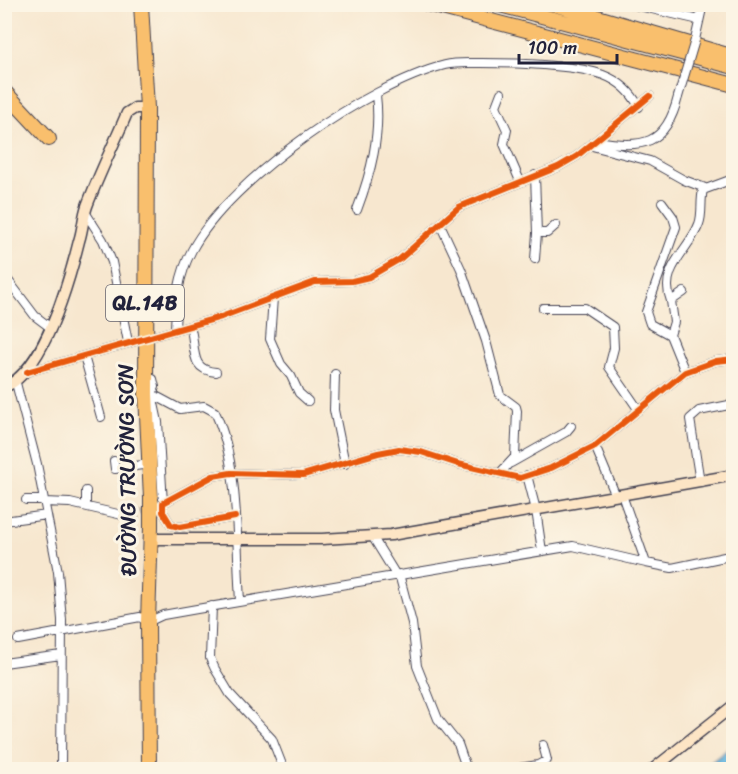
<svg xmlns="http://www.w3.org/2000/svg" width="738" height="774" font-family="Sriracha,sans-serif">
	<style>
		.water { fill: #64b5df; stroke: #436c8d; stroke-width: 1.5 }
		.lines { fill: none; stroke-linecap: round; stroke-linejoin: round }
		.street-tunnel { stroke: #ccc0b1; stroke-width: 8; stroke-dasharray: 8 4; stroke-linecap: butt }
		.street-casing { stroke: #424051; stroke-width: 10 }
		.secondary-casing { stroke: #424051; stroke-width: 13 }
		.highway-casing { stroke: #424051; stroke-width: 16 }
		.street { stroke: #fff; stroke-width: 8 }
		.secondary { stroke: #fde5c5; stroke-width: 10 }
		.highway { stroke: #f9bf6d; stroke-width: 14 }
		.street-bridge-casing { stroke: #424051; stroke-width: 10; stroke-linecap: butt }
		.highway-bridge-casing { stroke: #424051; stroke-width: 16; stroke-linecap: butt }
		.street-bridge { stroke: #fff; stroke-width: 8 }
		.highway-bridge { stroke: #f9bf6d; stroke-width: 14 }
		.cycleway-casing { stroke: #fcf5e5; stroke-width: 10 }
		.cycleway { stroke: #e8590c; stroke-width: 6 }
		.labels { text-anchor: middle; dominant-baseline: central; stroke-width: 6; stroke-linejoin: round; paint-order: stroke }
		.shield { fill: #fcf5e5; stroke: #63616e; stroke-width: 1.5 }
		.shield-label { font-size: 21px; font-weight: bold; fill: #22223b }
		.street-label { font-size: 22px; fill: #22223b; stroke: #fcf5e5 }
	</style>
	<rect width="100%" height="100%" fill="#fcf5e5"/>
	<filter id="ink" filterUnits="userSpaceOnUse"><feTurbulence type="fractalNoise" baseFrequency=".0167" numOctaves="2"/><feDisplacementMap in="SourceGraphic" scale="12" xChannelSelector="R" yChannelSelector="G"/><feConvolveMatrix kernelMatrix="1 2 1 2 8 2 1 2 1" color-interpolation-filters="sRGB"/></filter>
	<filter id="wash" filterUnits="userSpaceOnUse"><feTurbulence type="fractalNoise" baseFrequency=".008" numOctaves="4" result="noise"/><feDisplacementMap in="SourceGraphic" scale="24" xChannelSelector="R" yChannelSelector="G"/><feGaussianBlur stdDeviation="1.35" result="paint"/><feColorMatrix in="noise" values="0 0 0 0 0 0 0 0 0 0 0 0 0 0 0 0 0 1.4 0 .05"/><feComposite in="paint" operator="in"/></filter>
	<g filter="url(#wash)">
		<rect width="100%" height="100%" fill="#f7e7cf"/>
		<path class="water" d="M733,745v24h-30z"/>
	</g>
	<g filter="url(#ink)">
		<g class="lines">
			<path class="street-tunnel" d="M131,517l32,-14"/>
			<g class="street-casing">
				<path id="street" d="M630,4l69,16
					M695,40l8,-36
					M501,93l-5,13 11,24 -3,14 16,37
					M597,141c46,8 69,4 81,-44
					M592,146l58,15 34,19 21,8
					M535,175l2,58
					M662,202l11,15 3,10 -30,85 4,12 20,11
					M357,210c14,-37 24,-75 19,-115
					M85,212l18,28 9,22 16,80
					M440,224l21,45 25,72 14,54 16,12 1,4 -2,46 -15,16
					M535,259l2,-26h10l9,-8
					M4,275l31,41 16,12
					M684,292l-13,9 3,21 -4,13 15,37
					M273,298l-3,41 11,25 10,12 8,17 9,8
					M671,301c-13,-32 19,-52 28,-77 4,-10 1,-23 4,-34l27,-10 4,-4
					M543,308h42l28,19 1,21 -5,19 29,42
					M190,326c7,21 -2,44 26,46
					M175,329c1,-28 3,-53 17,-79 38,-71 175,-165 253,-185 12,-3 23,-2 36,-2 25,0 48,0 73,3 34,3 68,7 85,41
					M84,356l17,61
					M27,372l194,-55 94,-35 37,-1 17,-4 31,-18 59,-52 99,-40 19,-11 73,-60
					M335,374l-1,36 11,54
					M146,378l7,1 2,8 -3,7 6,28 5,81
					M16,383l21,81 21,108 4,48 -1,150
					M152,394l28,15 24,-3 11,6c25,53 21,131 25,189
					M595,446l21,50
					M114,461l1,8 34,-5
					M511,463l55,-31 5,-6
					M527,475l9,35 6,41
					M700,482l-10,-63 9,-8 35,-7
					M86,491v15
					M622,495l24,68 26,5 62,-13
					M26,500h18
					M44,502l26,1 61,14
					M235,517l-55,10 -9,-2 -8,-13v-9l50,-27 18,-3 72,2 75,-22 21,-4 22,3 37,12 62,14 31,-10 44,-22 90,-74 31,-11 18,-2
					M4,521l43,-6
					M372,536l24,39
					M399,574l13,49 5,43 21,53 20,25 9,26
					M212,606l-2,52 5,11 15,25 42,45 12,31
					M18,640l122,-23 8,5 15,-7 34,-6 376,-63 73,17
					M4,663l57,-8
					M507,770l31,-5 9,-5 -4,-15"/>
			</g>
			<g class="secondary-casing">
				<path id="secondary" d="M4,387c40,-15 65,-106 75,-146 4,-12 4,-24 8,-35 12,-32 27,-62 40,-93l8,-5h12
					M151,539h171l69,-4 343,-60
					M652,770l82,-65"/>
			</g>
			<g class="highway-casing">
				<path id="highway" d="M141,4l6,104 -1,286 5,104
					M427,4l307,81
					M496,4l238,63
					M553,4l181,53
					M4,91l45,48
					M149,770l-1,-148 3,-95"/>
			</g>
			<use href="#street" class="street"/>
			<use href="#secondary" class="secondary"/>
			<use href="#highway" class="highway"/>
			<g class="street-bridge-casing">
				<path id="street-bridge" d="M678,97l17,-57"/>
			</g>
			<g class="highway-bridge-casing">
				<path id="highway-bridge" d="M151,498v29"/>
			</g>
			<use href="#street-bridge" class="street-bridge"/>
			<use href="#highway-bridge" class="highway-bridge"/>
			<g class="cycleway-casing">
				<path id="cycleway" d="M27,372l194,-55 94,-35 37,-1 17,-4 31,-18 59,-52 99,-40 19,-11 73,-60
					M235,517l-55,10 -9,-2 -8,-13v-9l50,-27 18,-3 72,2 75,-22 21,-4 22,3 37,12 62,14 31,-10 44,-22 90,-74 31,-11 18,-2"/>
			</g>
			<use href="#cycleway" class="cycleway"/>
		</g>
	</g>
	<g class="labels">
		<rect class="shield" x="106" y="285" width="78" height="36" rx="4.5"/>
		<g class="shield-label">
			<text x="145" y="303">QL.14B</text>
		</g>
		<g class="street-label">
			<text transform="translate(127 470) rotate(-91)">ĐƯỜNG TRƯỜNG SƠN</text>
		</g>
	</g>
	<rect width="738" height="774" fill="none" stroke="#fcf5e5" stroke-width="24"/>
	<path d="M519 54v9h98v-9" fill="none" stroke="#22223b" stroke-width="3"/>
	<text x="528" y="54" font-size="18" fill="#22223b" stroke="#fcf5e5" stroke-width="4.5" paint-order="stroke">100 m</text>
</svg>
